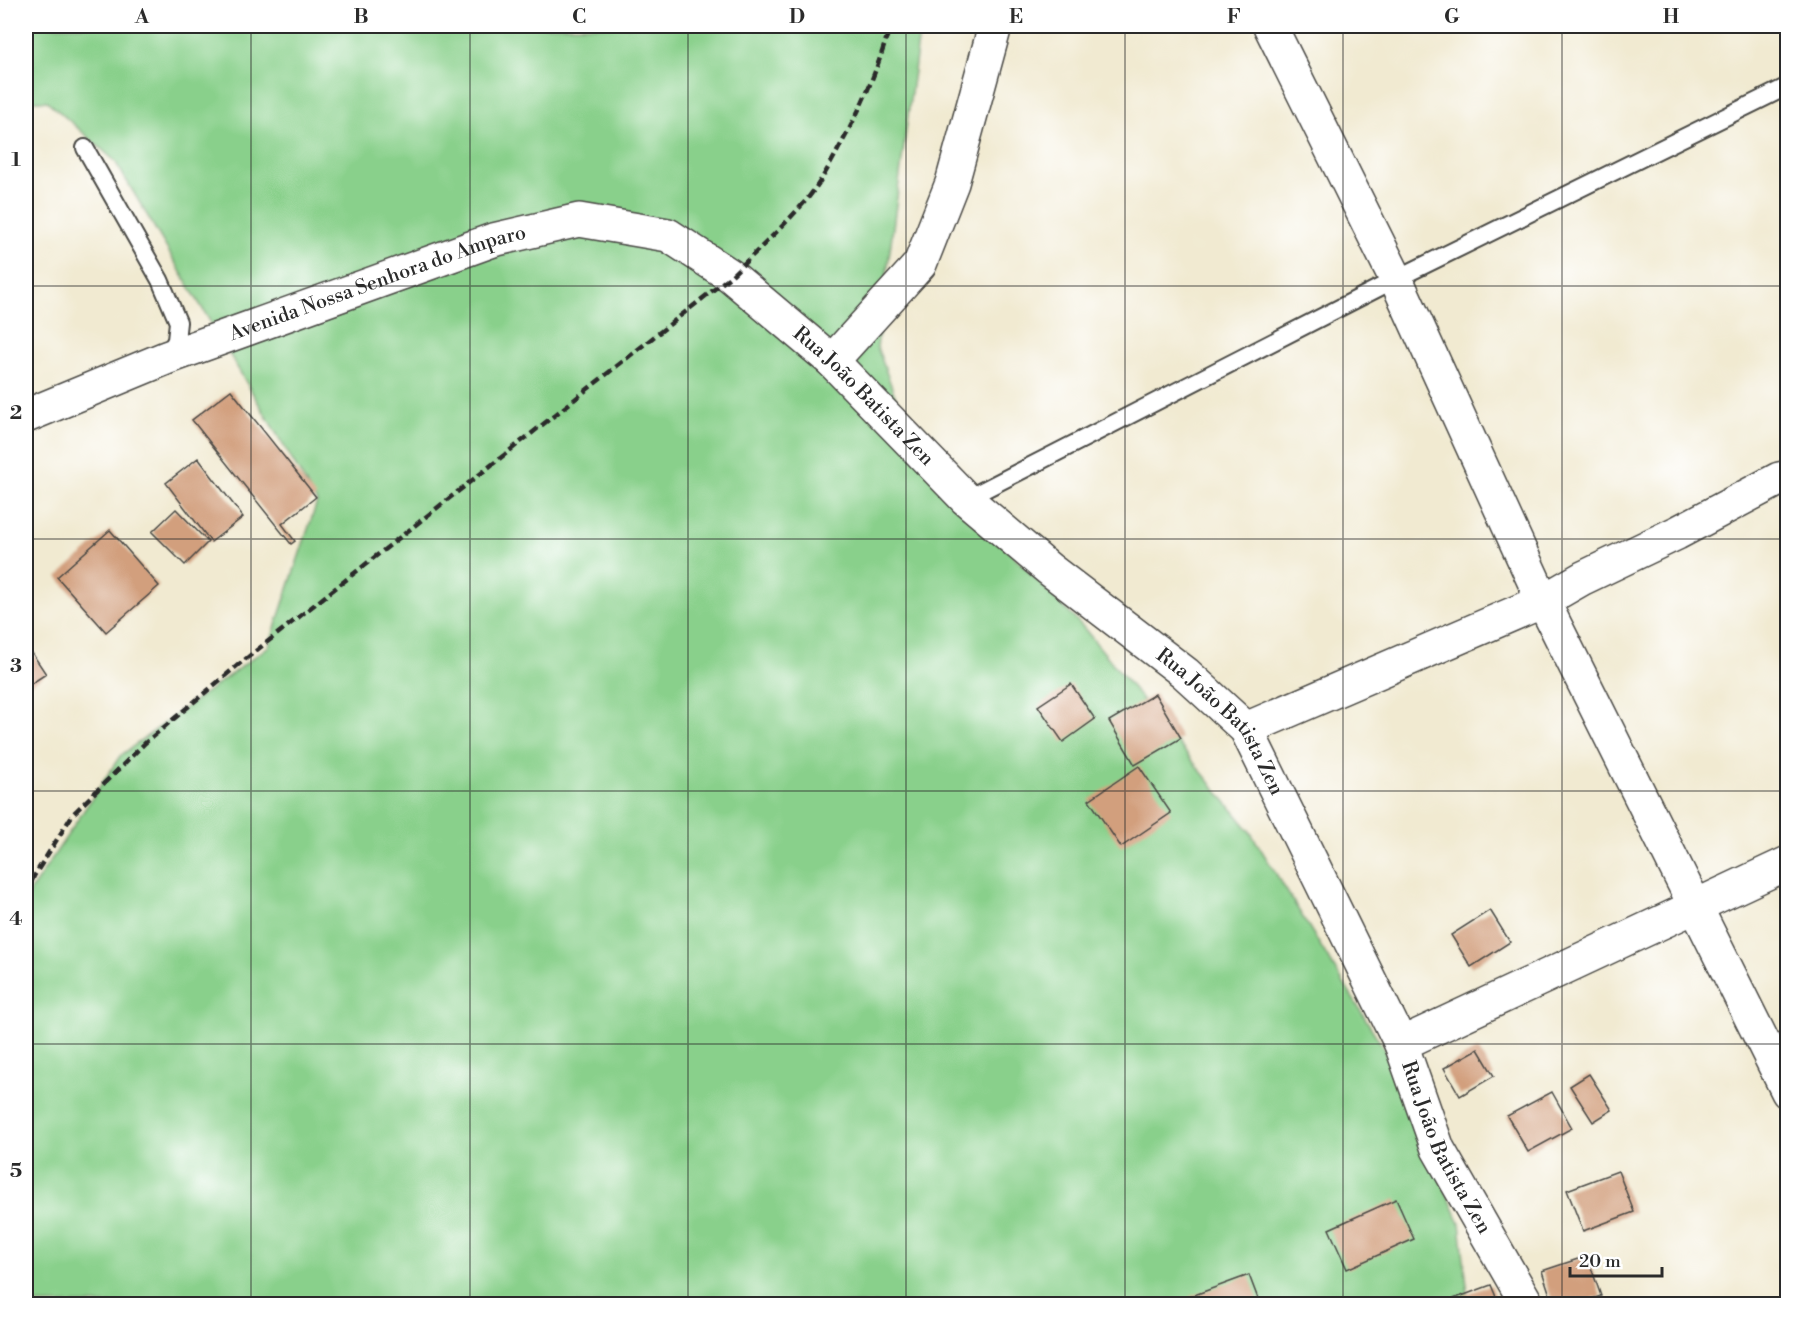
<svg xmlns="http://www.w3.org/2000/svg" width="1813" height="1330" font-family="'Libre Bodoni',serif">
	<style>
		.green { fill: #89d08b; stroke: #5a7e5b; stroke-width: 1.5 }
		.building { fill: #d29f7d }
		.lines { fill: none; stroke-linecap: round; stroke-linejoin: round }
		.service-casing { stroke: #494844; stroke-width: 20 }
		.minor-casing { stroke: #494844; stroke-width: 36 }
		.tertiary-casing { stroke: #494844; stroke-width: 36 }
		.service { stroke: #fff; stroke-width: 16 }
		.minor { stroke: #fff; stroke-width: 33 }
		.tertiary { stroke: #fff; stroke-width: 33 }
		.rail { stroke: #2b2b2b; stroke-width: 4.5; stroke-dasharray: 9 4.5; stroke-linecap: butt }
		.grid { fill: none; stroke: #2b2b2b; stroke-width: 1.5; stroke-opacity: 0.55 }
		.labels { text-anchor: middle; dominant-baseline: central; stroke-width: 6; stroke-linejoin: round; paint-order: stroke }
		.street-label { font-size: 20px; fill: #2b2b2b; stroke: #fff }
		.neatline { fill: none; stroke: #2b2b2b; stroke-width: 2 }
		.grid-label { font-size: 20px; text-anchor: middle; font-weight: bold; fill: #2b2b2b }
	</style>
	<rect width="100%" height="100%" fill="#fff"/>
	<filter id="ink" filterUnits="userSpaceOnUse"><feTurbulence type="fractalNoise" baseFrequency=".0167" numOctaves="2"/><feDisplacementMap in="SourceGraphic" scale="12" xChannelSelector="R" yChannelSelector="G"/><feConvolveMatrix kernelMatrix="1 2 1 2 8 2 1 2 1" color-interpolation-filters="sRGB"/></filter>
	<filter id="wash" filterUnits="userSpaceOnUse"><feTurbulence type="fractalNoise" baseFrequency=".008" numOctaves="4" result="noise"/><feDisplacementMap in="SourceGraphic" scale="24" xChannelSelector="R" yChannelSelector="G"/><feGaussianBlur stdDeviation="1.35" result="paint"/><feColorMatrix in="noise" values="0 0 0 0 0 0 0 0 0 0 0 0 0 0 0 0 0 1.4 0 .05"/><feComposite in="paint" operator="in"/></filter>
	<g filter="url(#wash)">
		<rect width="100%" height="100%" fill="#f1ead1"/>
		<path class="green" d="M26,26h894l-43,321 41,111 165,169 166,203 134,217 77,176 9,81h-1443v-401l5,-13 89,-134 149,-110 48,-144 -202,-341 -68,-60h-21z"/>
		<g id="blocks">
			<path class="building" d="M231,390l85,107 -34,27 13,17 -4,3 -99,-124z
				M198,458l45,59 -32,25 -45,-59z
				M176,509l32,33 -23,23 -33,-33z
				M110,530l49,56 -53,46 -49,-55z
				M26,644l20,30 -20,13z
				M1071,684l24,35 -32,23 -25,-36z
				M1155,694l26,44 -46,27 -26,-44z
				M1139,766l32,47 -50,34 -32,-47z
				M1490,910l20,32 -39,25 -20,-32z
				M1478,1049l16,27 -34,20 -16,-28z
				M1589,1074l23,36 -19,12 -23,-36z
				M1552,1092l20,36 -44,24 -21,-36z
				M1618,1171l16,41 -51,19 -16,-41z
				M1396,1199l18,40 -67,30 -18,-40z
				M1587,1256l14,40 -24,8h-24l-11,-33z
				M1249,1275l11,29h-69l-2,-7z
				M1491,1285l8,19h-59z"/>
		</g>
	</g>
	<g filter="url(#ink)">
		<use href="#blocks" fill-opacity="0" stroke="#494844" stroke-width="1.5"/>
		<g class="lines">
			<g class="service-casing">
				<path id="service" d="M85,148l75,132 18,42 -2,18 -9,17
					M966,499l430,-220 392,-193"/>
			</g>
			<g class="minor-casing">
				<path id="minor" d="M1270,26l126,253 147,322 245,491
					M832,361l88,-97 32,-81 43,-157
					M1246,729l297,-128 40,-23 94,-45 102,-54 9,-2
					M1401,1044l387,-181"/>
			</g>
			<g class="tertiary-casing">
				<g id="tertiary">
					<path id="s1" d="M26,416l140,-58 327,-118 86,-20 89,15 63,41 101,85 134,138 83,70 136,104 61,56 155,315 37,105 89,155"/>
				</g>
			</g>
			<use href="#service" class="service"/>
			<use href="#minor" class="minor"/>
			<use href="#tertiary" class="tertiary"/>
			<path class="rail" d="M26,894l8,-18 39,-62 72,-71 93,-78 493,-389c26,-25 53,-50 77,-78 12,-15 22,-33 31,-50 22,-39 39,-79 51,-122"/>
		</g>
	</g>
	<path class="grid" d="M251,26v1278M470,26v1278M688,26v1278M906,26v1278M1125,26v1278M1343,26v1278M1562,26v1278M26,286h1762M26,539h1762M26,791h1762M26,1044h1762"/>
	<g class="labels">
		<g class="street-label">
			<text stroke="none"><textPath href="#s1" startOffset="376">Avenida Nossa Senhora do Amparo</textPath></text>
			<text stroke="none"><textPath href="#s1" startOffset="932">Rua João Batista Zen</textPath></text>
			<text stroke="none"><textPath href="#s1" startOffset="1418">Rua João Batista Zen</textPath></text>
			<text stroke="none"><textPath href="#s1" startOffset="1904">Rua João Batista Zen</textPath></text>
		</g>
	</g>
	<rect width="1813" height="1330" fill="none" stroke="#fff" stroke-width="66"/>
	<path d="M1570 1267v9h92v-9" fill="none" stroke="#2b2b2b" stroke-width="3"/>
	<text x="1579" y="1267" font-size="18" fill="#2b2b2b" stroke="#ffffff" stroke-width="4.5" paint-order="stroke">20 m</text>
	<rect x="33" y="33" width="1747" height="1264" class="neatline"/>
	<g class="grid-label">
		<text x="142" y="23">A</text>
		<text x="361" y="23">B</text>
		<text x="579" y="23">C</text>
		<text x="797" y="23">D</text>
		<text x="1016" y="23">E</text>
		<text x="1234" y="23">F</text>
		<text x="1452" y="23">G</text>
		<text x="1671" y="23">H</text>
		<text x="16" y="166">1</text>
		<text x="16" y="419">2</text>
		<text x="16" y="672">3</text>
		<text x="16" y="925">4</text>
		<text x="16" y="1177">5</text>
	</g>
</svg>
